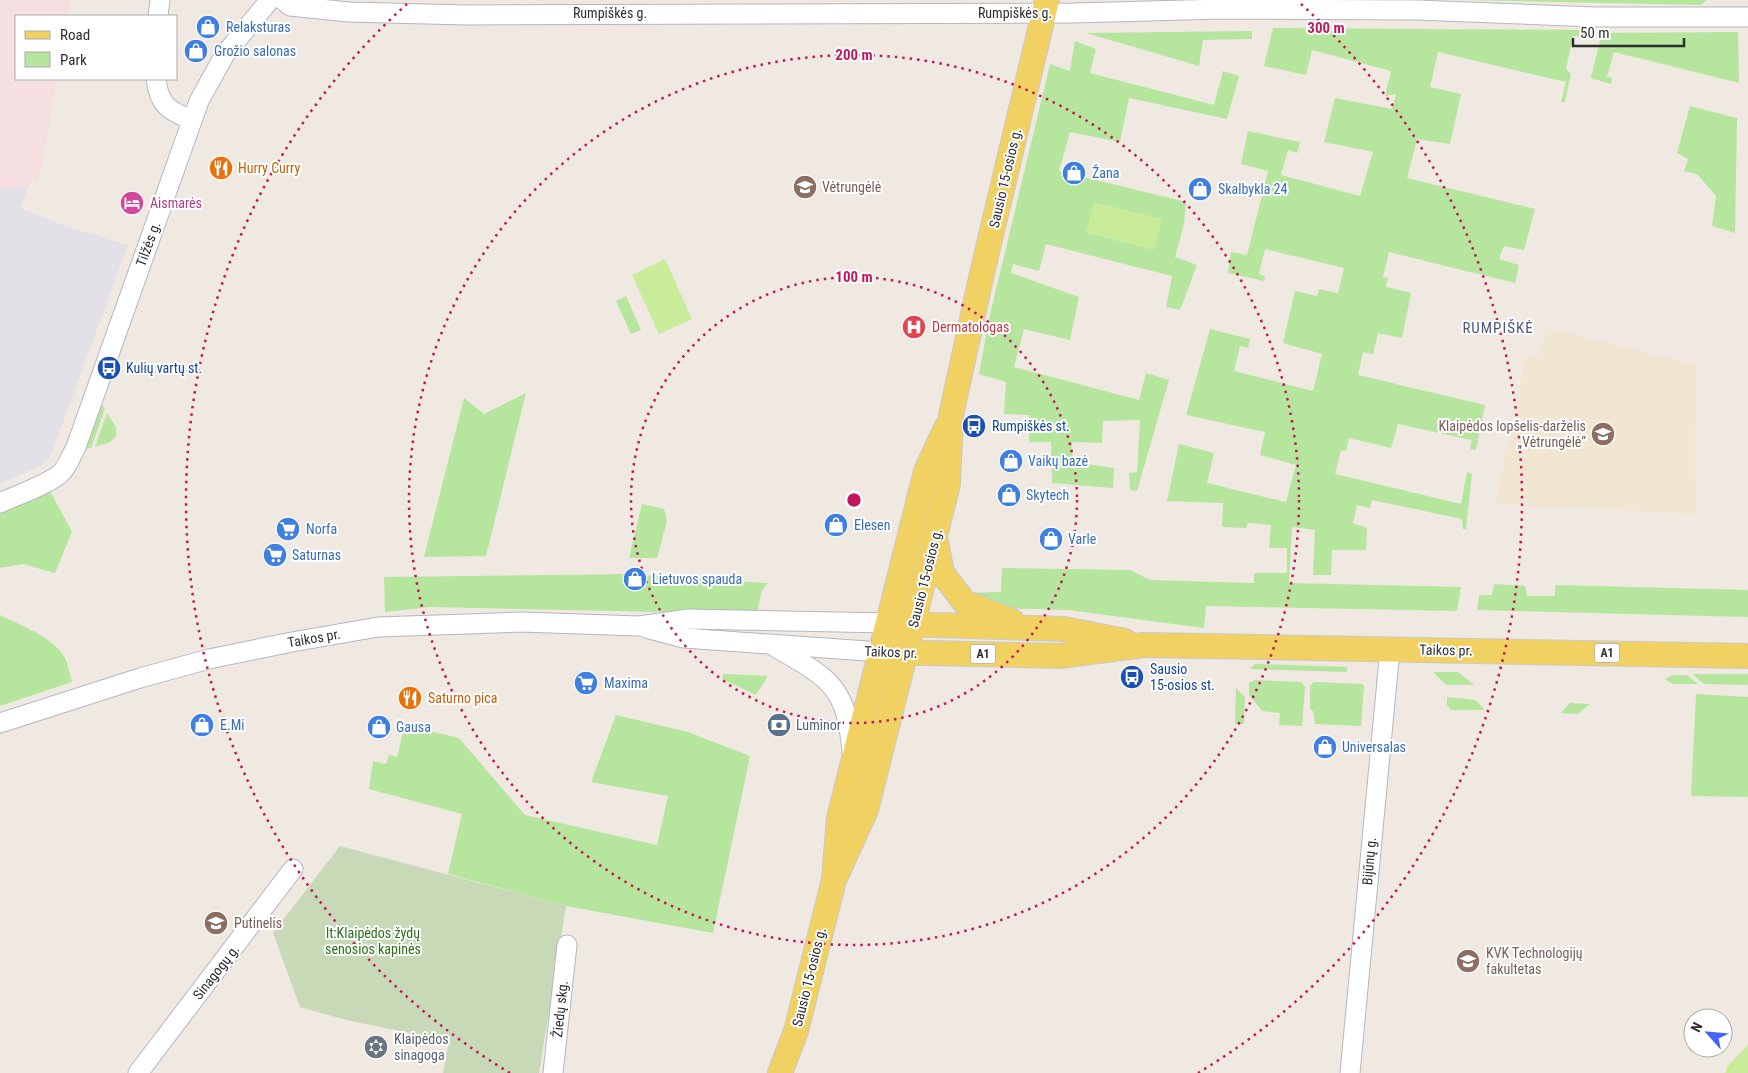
<svg xmlns="http://www.w3.org/2000/svg" width="1748" height="1073" font-family="'Roboto Condensed',sans-serif">
	<style>
		.industrial { fill: #e3e1e8 }
		.education { fill: #f0e6d1 }
		.medical { fill: #f5dfe0 }
		.green { fill: #b6e59e }
		.cemetery { fill: #c8d9b8 }
		.pitch { fill: #c9ec9a }
		.lines { fill: none; stroke-linecap: round; stroke-linejoin: round }
		.minor-casing { stroke: #b4b7c1; stroke-width: 21 }
		.major-casing { stroke: #c9c9c9; stroke-width: 26 }
		.minor { stroke: #fff; stroke-width: 19 }
		.major { stroke: #f2d163; stroke-width: 24 }
		.ring { fill: none; stroke: #c2185b; stroke-width: 2.5; stroke-dasharray: 2.5 5 }
		.labels { text-anchor: middle; dominant-baseline: central; stroke-width: 4; stroke-linejoin: round; paint-order: stroke }
		.shield { fill: #fff; stroke: #6d6d6d; stroke-width: 1 }
		.shield-label { font-size: 12px; font-weight: bold; fill: #2e2e2e }
		.street-label { font-size: 14px; fill: #2e2e2e; stroke: #fff }
		.shop-label { font-size: 14px; fill: #366cbe; stroke: #fff; text-anchor: start }
		.food-label { font-size: 14px; fill: #c56008; stroke: #fff; text-anchor: start }
		.education-label { font-size: 14px; fill: #785e54; stroke: #fff; text-anchor: start }
		.hotel-label { font-size: 14px; fill: #b23c85; stroke: #fff; text-anchor: start }
		.health-label { font-size: 14px; fill: #be3a42; stroke: #fff; text-anchor: start }
		.transit-label { font-size: 14px; fill: #164399; stroke: #fff; text-anchor: start }
		.service-label { font-size: 14px; fill: #4e5e75; stroke: #fff; text-anchor: start }
		.park-label { font-size: 14px; fill: #2c6e1b; stroke: #fff }
		.worship-label { font-size: 14px; fill: #5b616d; stroke: #fff; text-anchor: start }
		.neighbourhood-label { font-size: 15px; letter-spacing: 1px; fill: #4d5680; stroke: #fff }
		.centre { fill: #c2185b; stroke: #fff; stroke-width: 2.5 }
		.ring-label { font-size: 15px; text-anchor: middle; font-weight: bold; fill: #c2185b; stroke: #fff; stroke-width: 4; stroke-linejoin: round; paint-order: stroke }
	</style>
	<rect width="100%" height="100%" fill="#efe9e1"/>
	<path class="industrial" d="M28,187l-8,21 45,18 63,19 -78,213 -10,8 -40,18v-295z"/>
	<path class="education" d="M1547,328l149,37 -1,149 -200,-10 31,-148 13,2z"/>
	<path class="medical" d="M0,0h71l-3,16h-52v63h41l-15,88 -5,14 -6,-2 -3,8 -28,2z"/>
	<path class="green" d="M1466,0h240l-5,5z
		M1273,28l309,2 1,7 -10,-1 -7,33 5,5 -6,28h-4l5,-20 -128,-30 -8,35 31,7 -11,50 -33,-5 -10,39 128,31 -11,41 -20,-4 -5,13 20,6 -4,18 -126,-31 -6,25 5,1 -2,9 25,6 -9,45 -24,-5 -5,21 -10,-2 -5,23 127,30 -9,45 -6,-1 2,-9 -74,-16 -7,24 -42,-10 -3,13 -5,-1 -6,24 126,30 6,-32 5,2 -6,55h-3l-1,-10 -90,-19 -2,8 -13,-3 -4,18 14,5 -1,22h-34l-1,25h-18l2,-45 -23,-3 -3,56 172,4 -4,24 -251,-5 -2,22 -136,-18 -73,-2 -31,-15 37,-1 1,-24 128,2 20,10 104,3v-10h33v-25h-18l2,-23 -23,-2 -2,5 -24,-1 1,-24 -56,-2 12,-57 35,9 -7,30 79,19 10,-37 -36,-10 5,-23 -79,-17 24,-86 40,10 -2,9 -8,-2 -6,25 79,20 9,-37 -39,-11 12,-52 22,5 2,-7 19,4 6,-25 -79,-19 -6,25 6,2 -1,5 -36,-8 3,-21 16,3 21,-84 -27,-7 7,-33 52,11 -3,11 -9,-3 -7,25 79,21 13,-44 -49,-10 11,-44 57,11 4,-15 -11,2 6,-25 -79,-21 -6,25 -42,-9z
		M1252,31v8l-49,1 -4,26 -113,-33z
		M1738,32l1,51 -125,-31 -7,25 5,1 -1,6 -20,-6 11,-45z
		M1075,41l21,8 -6,24 124,32 9,-34 16,5 -12,43 -98,-21 -9,44 -50,-10 -11,39 127,31 -2,22 -9,33 22,8 -17,45 -14,-3 6,-31 -126,-32 -7,27 -26,-7 -2,9 68,24 -9,43 -46,-11 -10,38 125,33 7,-27 23,7 -32,111 -7,-1 -1,-17 8,-1 3,-52 -37,1 -1,22 -30,-1 1,20 41,6 -1,20 -61,-5 -1,-41h-22v-27l-25,-1 2,-32 -27,-8 10,-55 61,-255 20,7z
		M1690,106l47,12 -2,115 -23,-7 4,-30 -19,-22 -13,-3 4,-12 -11,-6z
		M626,296l15,34 -10,4 -15,-33z
		M526,393l-40,163 -62,1 40,-159 20,16z
		M102,405l3,3 -14,40 -5,1z
		M107,413l9,14v9l-6,6 -15,5z
		M50,491l22,41 -17,41 -32,-9 -23,4v-55z
		M642,504l22,5 3,12 -10,37h-28z
		M631,574v9h8l1,-8 128,8 -6,7 -5,24 -327,-7 -45,5 -1,-35z
		M1494,584l31,2 2,10h28v-11l193,5v27l-271,-7 2,-15h13z
		M0,615c18,9 49,21 61,37 7,8 8,20 11,30l-72,24z
		M1255,664l92,3v5l-97,-3z
		M1433,672h25l16,13h-28z
		M723,674h3l42,2 -12,19 -32,-15 -2,-1z
		M1692,674h56v11l-44,-1z
		M1673,675h14l11,9h-25l-8,-5z
		M1255,680l46,2 4,5 -3,39 -23,-1 1,-12 -18,-2 -13,-16v-12z
		M1314,682l48,2 2,2 -3,40 -46,-2 -2,-13 -3,-2v-23z
		M1236,688l9,9 -1,27h-9z
		M1696,694l52,3v100l-57,-1z
		M1447,697l28,3 10,10h-34l-4,-5z
		M1570,703l20,1 -12,10 -17,-1z
		M616,715l72,17 62,24 -37,177 -147,-27 -118,-32 14,-60 -93,-25 4,-28 13,3 3,-9 8,2 8,-32 54,13 66,77 132,30 11,-49 -77,-14z"/>
	<path class="cemetery" d="M340,846l226,60 -27,167h-96l6,-32 -103,-21 -46,-13 -27,-74z"/>
	<path class="pitch" d="M1094,202l68,17 -8,31 -68,-17z
		M665,259l27,60 -33,15 -27,-59z
		M1748,1045v28h-23l2,-6z"/>
	<g class="lines">
		<g class="minor-casing">
			<path id="minor" d="M283,0l7,6 59,6 117,3 608,-2 149,-4 194,1 178,7h153
				M158,16l2,-16
				M156,79c3,26 12,31 35,41
				M0,503c17,-8 45,-17 60,-29 7,-6 11,-18 16,-27l123,-346 26,-47 45,-54
				M646,628l38,10 197,14
				M775,647c55,32 71,38 77,105
				M0,723l140,-45 69,-19 83,-17 86,-15 143,-5 118,4 50,-7 199,4
				M138,1073l155,-204
				M553,1073l14,-128
				M1350,1073l40,-424"/>
		</g>
		<g class="major-casing">
			<path id="major" d="M936,542l6,31 23,30 47,18
				M900,624l164,5 61,12
				M881,652l179,4 84,-11 604,11
				M834,880l32,-70 82,-326 3,-69 32,-146 64,-269
				M780,1073l16,-42 38,-151 5,-62 87,-347 20,-43"/>
		</g>
		<use href="#minor" class="minor"/>
		<use href="#major" class="major"/>
	</g>
	<g class="ring">
		<circle cx="854" cy="500" r="223"/>
		<circle cx="854" cy="500" r="445"/>
		<path d="M510 1073A668 668 0 0 1 407 4M1301 4A668 668 0 0 1 1198 1073"/>
	</g>
	<defs>
		<g id="shop-disc" transform="scale(1.25)"><circle r="9.5" fill="#3f7fe0" stroke="#fff"/><path d="M-5-2.5h2.3a2.7 3.5 0 0 1 5.4 0H5L5.5 6h-11ZM-1.5-2.5h3a1.5 2.3 0 0 0-3 0Z" fill="#fff"/></g>
		<g id="restaurant-disc" transform="scale(1.25)"><circle r="9.5" fill="#e8710a" stroke="#fff"/><path d="M-5-6h1v4h1v-4h1v4h1v-4h1v5L-1.5 .5V6h-2V.5L-5-1ZM5-6V6H3V1.5H1.5Q1.5-4 5-6Z" fill="#fff"/></g>
		<g id="school-disc" transform="scale(1.25)"><circle r="9.5" fill="#8d6e63" stroke="#fff"/><path d="M0-5L7-2L0 1L-7-2ZM-4 1L0 2.5L4 1V4Q0 6-4 4Z" fill="#fff"/></g>
		<g id="hotel-disc" transform="scale(1.25)"><circle r="9.5" fill="#d1479c" stroke="#fff"/><path d="M-6-4.5h1.5V1H6V5H4.5V3h-9V5H-6ZM-4 0a1.8 1.8 0 1 1 3.6 0ZM.5 0V-2.5h3Q6-2.5 6 0Z" fill="#fff"/></g>
		<g id="hospital-disc" transform="scale(1.25)"><circle r="9.5" fill="#e0444e" stroke="#fff"/><path d="M-5-5h3v3.5h4V-5h3V5h-3V1.5h-4V5h-3Z" fill="#fff"/></g>
		<g id="bus-disc" transform="scale(1.25)"><circle r="9.5" fill="#1a4fb4" stroke="#fff"/><path d="M-5-6H5V4H4V6H2V4H-2V6H-4V4H-5ZM-3.5-4V0h7V-4ZM-3.5 1.2v1.5H-2V1.2ZM2 1.2v1.5H3.5V1.2Z" fill="#fff"/></g>
		<g id="supermarket-disc" transform="scale(1.25)"><circle r="9.5" fill="#3f7fe0" stroke="#fff"/><path d="M-6-5.5h2.5l.6 2H6L4.5 2H-2.5L-4.4-4H-6ZM-1.5 3.2a1.3 1.3 0 1 0 .1 0ZM3 3.2a1.3 1.3 0 1 0 .1 0Z" fill="#fff"/></g>
		<g id="bank-disc" transform="scale(1.25)"><circle r="9.5" fill="#5c6f8a" stroke="#fff"/><path d="M-6-4H6V4H-6ZM0-2.3a2.3 2.3 0 1 0 0 4.6a2.3 2.3 0 1 0 0-4.6Z" fill="#fff"/></g>
		<g id="university-disc" transform="scale(1.25)"><circle r="9.5" fill="#8d6e63" stroke="#fff"/><path d="M0-5L7-2L0 1L-7-2ZM-4 1L0 2.5L4 1V4Q0 6-4 4Z" fill="#fff"/></g>
		<g id="synagogue-disc" transform="scale(1.25)"><circle r="9.5" fill="#6b7280" stroke="#fff"/><path d="M0-6.5L5.6 3.2H-5.6ZM0 6.5L5.6-3.2H-5.6Z" fill="#fff"/></g>
	</defs>
	<g fill-rule="evenodd">
		<use href="#shop-disc" x="208" y="27"/>
		<use href="#shop-disc" x="196" y="51"/>
		<use href="#restaurant-disc" x="221" y="168"/>
		<use href="#shop-disc" x="1074" y="173"/>
		<use href="#school-disc" x="805" y="187"/>
		<use href="#shop-disc" x="1200" y="189"/>
		<use href="#hotel-disc" x="132" y="203"/>
		<use href="#hospital-disc" x="914" y="327"/>
		<use href="#bus-disc" x="109" y="368"/>
		<use href="#bus-disc" x="974" y="426"/>
		<use href="#school-disc" x="1603" y="434"/>
		<use href="#shop-disc" x="1011" y="461"/>
		<use href="#shop-disc" x="1009" y="495"/>
		<use href="#shop-disc" x="836" y="525"/>
		<use href="#supermarket-disc" x="288" y="529"/>
		<use href="#shop-disc" x="1051" y="539"/>
		<use href="#supermarket-disc" x="275" y="555"/>
		<use href="#shop-disc" x="635" y="579"/>
		<use href="#bus-disc" x="1132" y="677"/>
		<use href="#supermarket-disc" x="586" y="683"/>
		<use href="#restaurant-disc" x="410" y="698"/>
		<use href="#shop-disc" x="202" y="725"/>
		<use href="#bank-disc" x="779" y="725"/>
		<use href="#shop-disc" x="379" y="727"/>
		<use href="#shop-disc" x="1325" y="747"/>
		<use href="#school-disc" x="216" y="923"/>
		<use href="#university-disc" x="1468" y="961"/>
		<use href="#synagogue-disc" x="376" y="1047"/>
	</g>
	<g class="labels">
		<g class="shield">
			<rect x="1594.5" y="643.5" width="25" height="19" rx="4"/>
			<rect x="970.5" y="644.5" width="25" height="19" rx="4"/>
		</g>
		<g class="shield-label">
			<text x="1607" y="653">A1</text>
			<text x="983" y="654">A1</text>
		</g>
		<g class="street-label">
			<text x="610" y="13">Rumpiškės g.</text>
			<text x="1015" y="13">Rumpiškės g.</text>
			<text transform="translate(1005 178) rotate(-77)">Sausio 15-osios g.</text>
			<text transform="translate(148 244) rotate(-70)">Tilžės g.</text>
			<text transform="translate(925 578) rotate(-76)">Sausio 15-osios g.</text>
			<text transform="translate(314 638) rotate(-10)">Taikos pr.</text>
			<text transform="translate(1446 650) rotate(1)">Taikos pr.</text>
			<text transform="translate(891 652) rotate(2)">Taikos pr.</text>
			<text transform="translate(1369 861) rotate(-85)">Bijūnų g.</text>
			<text transform="translate(216 972) rotate(-52)">Sinagogų g.</text>
			<text transform="translate(809 977) rotate(-76)">Sausio 15-osios g.</text>
			<text transform="translate(560 1009) rotate(-84)">Žiedų skg.</text>
		</g>
		<g class="shop-label">
			<text x="226" y="27">Relaksturas</text>
			<text x="214" y="51">Grožio salonas</text>
			<text x="1092" y="173">Žana</text>
			<text x="1218" y="189">Skalbykla 24</text>
			<text x="1028" y="461">Vaikų bazė</text>
			<text x="1026" y="495">Skytech</text>
			<text x="854" y="525">Elesen</text>
			<text x="306" y="529">Norfa</text>
			<text x="1068" y="539">Varle</text>
			<text x="292" y="555">Saturnas</text>
			<text x="652" y="579">Lietuvos spauda</text>
			<text x="604" y="683">Maxima</text>
			<text x="220" y="725">E.Mi</text>
			<text x="396" y="727">Gausa</text>
			<text x="1342" y="747">Universalas</text>
		</g>
		<g class="food-label">
			<text x="238" y="168">Hurry Curry</text>
			<text x="428" y="698">Saturno pica</text>
		</g>
		<g class="education-label">
			<text x="822" y="187">Vėtrungėlė</text>
			<text x="1586" y="426" text-anchor="end">Klaipėdos lopšelis-darželis<tspan x="1586" dy="16">„Vėtrungėlė“</tspan></text>
			<text x="234" y="923">Putinelis</text>
			<text x="1486" y="953">KVK Technologijų<tspan x="1486" dy="16">fakultetas</tspan></text>
		</g>
		<g class="hotel-label">
			<text x="150" y="203">Aismarės</text>
		</g>
		<g class="health-label">
			<text x="932" y="327">Dermatologas</text>
		</g>
		<g class="transit-label">
			<text x="126" y="368">Kulių vartų st.</text>
			<text x="992" y="426">Rumpiškės st.</text>
			<text x="1150" y="669">Sausio<tspan x="1150" dy="16">15-osios st.</tspan></text>
		</g>
		<g class="service-label">
			<text x="796" y="725">Luminor</text>
		</g>
		<g class="park-label">
			<text x="373" y="933">lt:Klaipėdos žydų<tspan x="373" dy="16">senosios kapinės</tspan></text>
		</g>
		<g class="worship-label">
			<text x="394" y="1039">Klaipėdos<tspan x="394" dy="16">sinagoga</tspan></text>
		</g>
		<g class="neighbourhood-label">
			<text x="1498" y="328">RUMPIŠKĖ</text>
		</g>
	</g>
	<circle cx="854" cy="500" r="8" class="centre"/>
	<g class="ring-label">
		<text x="1326" y="33">300 m</text>
		<text x="854" y="60">200 m</text>
		<text x="854" y="282">100 m</text>
	</g>
	<rect x="15" y="15" width="162" height="65" fill="#ffffff" stroke="#ababab"/>
	<rect x="25" y="31" width="25" height="8" fill="#f2d163" stroke="#ababab"/>
	<text x="60" y="40" font-size="15" fill="#2e2e2e">Road</text>
	<rect x="25" y="52" width="25" height="15" fill="#b6e59e" stroke="#ababab"/>
	<text x="60" y="65" font-size="15" fill="#2e2e2e">Park</text>
	<g transform="translate(1708 1033) rotate(297)"><circle r="24" fill="#ffffff" stroke="#ababab"/>
	<path d="M0-4L9 19L0 12L-9 19Z" fill="#4264fb"/>
	<text y="-8" font-size="14" font-weight="bold" text-anchor="middle" fill="#2e2e2e">N</text>
	</g>
	<path d="M1573 38v8h111v-8" fill="none" stroke="#2e2e2e" stroke-width="2.5"/>
	<text x="1580" y="38" font-size="15" fill="#2e2e2e" stroke="#ffffff" stroke-width="4" paint-order="stroke">50 m</text>
</svg>
